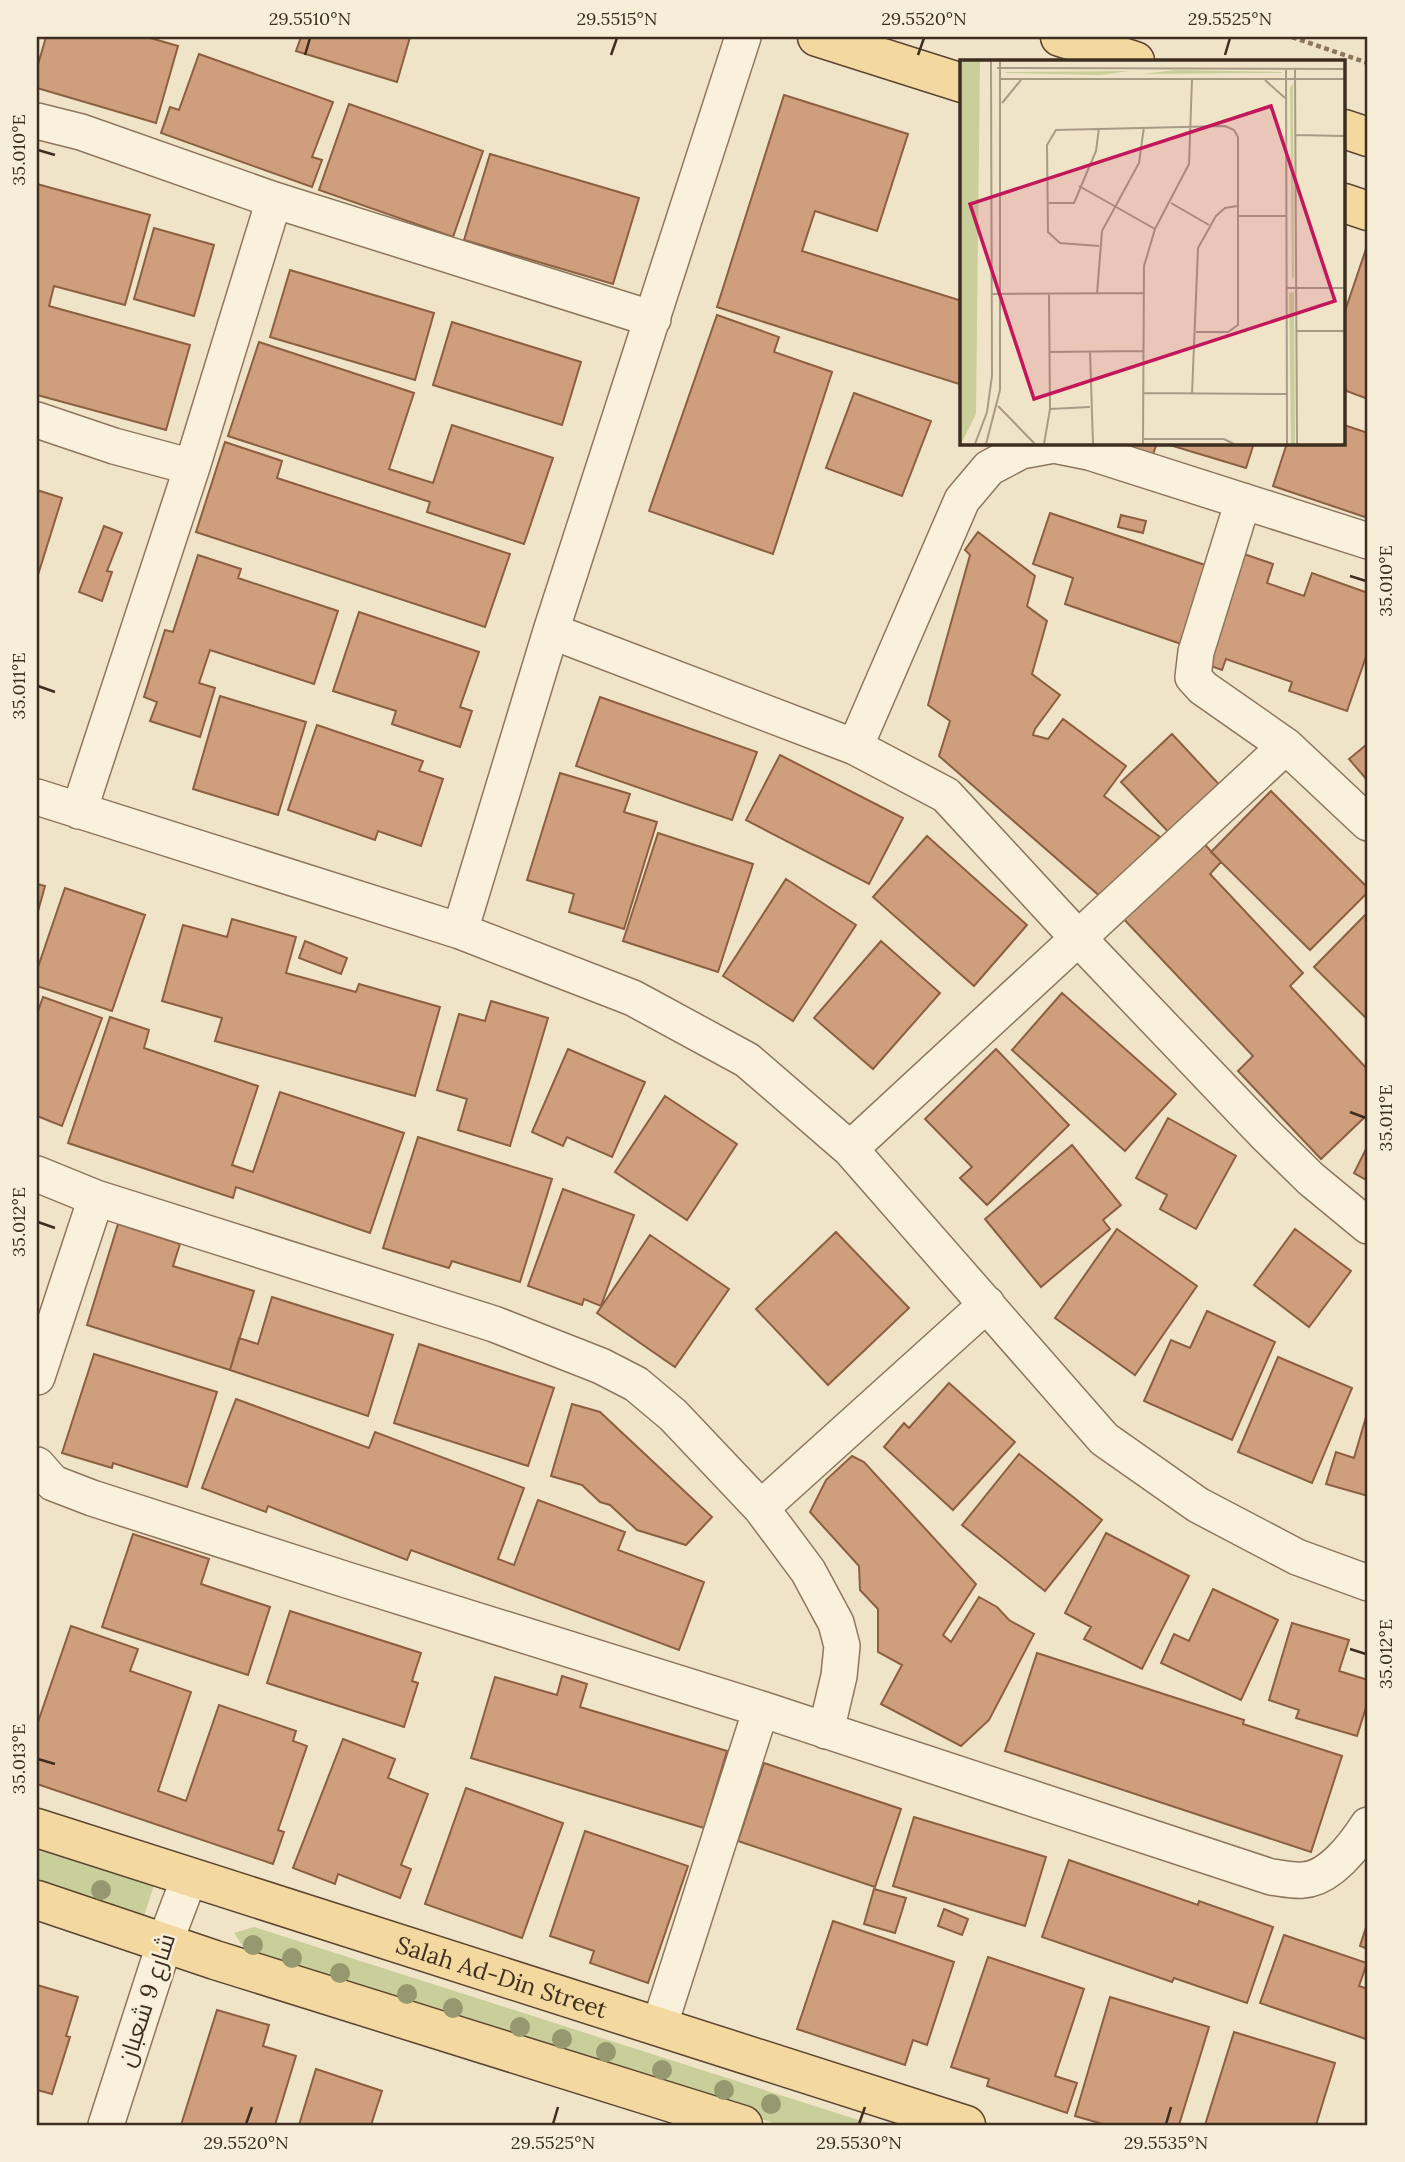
<svg xmlns="http://www.w3.org/2000/svg" width="1405" height="2162" font-family="Lora,Cairo,serif">
	<style>
		.green { fill: #c9cf9b }
		.building { fill: #cf9f7d; stroke: #8d5f41; stroke-width: 2 }
		.lines { fill: none; stroke-linecap: round; stroke-linejoin: round }
		.minor-casing { stroke: #8d765c; stroke-width: 38 }
		.major-casing { stroke: #5b4430; stroke-width: 41 }
		.path { stroke: #8d765c; stroke-width: 4.5; stroke-dasharray: 5 3.5; stroke-linecap: butt }
		.minor { stroke: #faf1dc; stroke-width: 35 }
		.major { stroke: #f3d9a0; stroke-width: 38 }
		.tree { fill: #96986f }
		.ticks { fill: none; stroke: #3d2e20; stroke-width: 2.5 }
		.labels { text-anchor: middle; dominant-baseline: central; stroke-width: 5; stroke-linejoin: round; paint-order: stroke }
		.street-label { font-size: 24px; fill: #3d2e20; stroke: #f7eed8 }
		.inset-road { fill: none; stroke: #a89b85; stroke-width: 2 }
		.view { fill: #c2185b; fill-opacity: 0.15; stroke: #c2185b; stroke-width: 3.5 }
		.inset-edge { fill: none; stroke: #3d2e20; stroke-width: 3.5 }
		.neatline { fill: none; stroke: #3d2e20; stroke-width: 2.5 }
		.ticks-label { font-size: 18px; text-anchor: middle; fill: #3d2e20 }
	</style>
	<rect width="100%" height="100%" fill="#f0e4c8"/>
	<path class="green" d="M37,1845l118,37 -11,34 -107,-34z
		M254,1927l620,198h-94l-534,-174 -12,-18z"/>
	<path class="building" d="M46,37h101l31,9 -22,77 -119,-35v-20z
		M301,37h109l-13,45 -101,-31z
		M199,54l134,48 -21,55 10,3 -10,27 -151,-54 9,-26 9,3z
		M784,95l124,39 -31,97 -62,-20 -13,40 160,50v84l-245,-78z
		M349,104l134,47 -30,86 -134,-47z
		M490,154l149,44 -26,86 -149,-44z
		M37,184l113,31 -25,90 -71,-19 -5,20 141,39 -24,85 -129,-35z
		M154,228l60,17 -20,71 -60,-17z
		M1366,249l2,1v149l-24,-9v-76z
		M290,270l144,43 -19,67 -145,-43z
		M717,315l62,22 -5,15 58,20 -59,182 -124,-43z
		M452,322l129,40 -19,63 -129,-40z
		M259,342l155,51 -25,76 44,14 19,-58 101,33 -29,86 -97,-32 3,-10 -202,-66z
		M854,393l77,28 -29,75 -76,-28z
		M1344,425l24,8v85l-95,-32 14,-43h57z
		M225,442l57,19 -5,17 233,76 -25,73 -289,-95z
		M1131,443h26l-5,14 -23,-7z
		M1163,443h91l-8,25z
		M37,490l25,8 -25,80z
		M1050,513l161,54 -27,78 -119,-41 8,-26 -40,-14z
		M1121,515l25,6 -3,12 -25,-6z
		M104,526l18,7 -15,38 5,1 -10,29 -23,-9z
		M978,532l57,44 -8,30 20,15 -15,53 28,21 -25,34 -2,6 15,4 15,-20 63,47 -22,30 56,41 -58,61 -163,-142 11,-35 -22,-16 42,-150 -5,-5z
		M1241,553l32,11 -6,19 37,13 8,-23 56,20v58l-21,60 -58,-20 3,-9 -66,-23 -4,11 -20,-7z
		M198,555l43,14 -3,9 100,33 -24,73 -104,-34 -11,33 16,5 -15,49 -50,-16 7,-19 -13,-5 21,-67 8,2z
		M359,612l120,40 -19,55 12,4 -12,36 -68,-23 4,-13 -63,-20z
		M220,696l86,26 -28,93 -85,-26z
		M600,697l157,55 -25,68 -156,-54z
		M317,725l106,36 -4,10 24,8 -22,67 -43,-15 -3,9 -87,-30z
		M1172,734l55,59 -50,48 -56,-59z
		M1366,745l2,3v33l-19,-22z
		M780,755l123,63 -34,66 -123,-64z
		M560,773l70,21 -6,18 33,10 -33,107 -55,-17 5,-18 -47,-14z
		M1271,791l97,97v4l-58,58 -99,-98z
		M658,833l95,31 -35,108 -95,-31z
		M927,836l100,89 -53,61 -101,-89z
		M1198,837l23,25 -11,12 93,99 -13,13 78,84v44l-47,45 -83,-88 15,-15 -135,-143z
		M786,879l70,46 -63,96 -70,-45z
		M37,884l8,2 -8,29z
		M65,888l80,27 -33,96 -75,-25v-16z
		M1368,912v108l-54,-53z
		M232,919l64,18 -10,36 70,19 3,-8 81,23 -25,89 -200,-55 7,-23 -60,-17 21,-76 44,12z
		M305,941l42,17 -6,16 -42,-16z
		M881,941l59,52 -67,76 -59,-51z
		M1062,993l114,101 -51,57 -113,-101z
		M43,997l59,21 -40,108 -25,-10v-102z
		M491,1001l57,17 -38,128 -52,-16 9,-31 -30,-9 22,-76 26,7z
		M110,1017l39,13 -5,18 114,38 -26,79 21,7 27,-80 124,41 -34,100 -134,-46 -3,11 -165,-55z
		M568,1049l77,33 -33,75 -45,-20 -4,9 -31,-14z
		M996,1049l73,76 -82,80 -27,-27 12,-11 -47,-48z
		M665,1096l72,48 -50,76 -72,-48z
		M1168,1118l68,38 -40,73 -36,-20 7,-14 -31,-17z
		M418,1137l134,42 -32,103 -68,-21 -3,7 -66,-20z
		M1072,1145l49,60 -18,15 7,9 -69,58 -56,-68z
		M1368,1145v36l-14,-8z
		M563,1189l71,26 -33,91 -17,-7 -2,6 -54,-19z
		M118,1224l62,20 -7,22 81,25 -24,79 -143,-45z
		M1117,1229l80,57 -62,89 -80,-57z
		M1295,1229l56,42 -42,56 -55,-42z
		M836,1232l73,76 -81,77 -72,-76z
		M650,1235l79,54 -54,78 -78,-54z
		M272,1297l121,38 -25,81 -138,-46 9,-32 19,6z
		M1207,1311l68,31 -43,98 -88,-39 27,-61 19,8z
		M419,1344l135,44 -26,78 -134,-43z
		M94,1354l123,38 -30,95 -74,-24 -1,5 -50,-15z
		M1278,1357l74,31 -40,95 -74,-31z
		M949,1383l66,59 -62,68 -69,-63 20,-24 5,5z
		M236,1399l133,49 6,-16 149,56 -26,71 16,6 24,-65 87,32 -7,18 86,32 -25,68 -268,-100 -4,10 -139,-54 -2,6 -64,-24z
		M572,1404l28,8 112,105 -26,28 -49,-15 -27,-25 -10,-3 -18,-17 -31,-9z
		M1368,1410v86l-42,-12 10,-32 18,6z
		M1019,1454l83,66 -57,71 -83,-66z
		M852,1456l12,6 112,122 -33,51 8,7 28,-45 18,10 12,13 25,14 -45,86 -28,26 -80,-42 21,-39 -24,-13v-43l-18,-19 -1,-24 -49,-54 16,-32z
		M1106,1533l83,43 -47,93 -58,-30 7,-12 -26,-14z
		M133,1534l76,25 -8,25 69,23 -22,68 -146,-48z
		M1213,1589l65,31 -37,80 -80,-37 13,-29 15,7z
		M290,1611l131,42 -9,28 6,2 -14,44 -137,-44z
		M1292,1623l57,17 -10,31 29,9v21l-11,35 -61,-18 3,-8 -30,-10z
		M71,1626l67,23 -8,22 61,21 -33,99 28,10 33,-96 77,26 -3,10 14,5 -29,84 6,2 -11,32 -236,-80v-59z
		M1037,1653l207,67 -1,4 99,32 -31,96 -306,-101z
		M562,1676l25,8 -7,23 147,44 -23,77 -233,-70 24,-81 62,18z
		M343,1739l52,20 -7,19 40,16 -27,71 10,4 -11,29 -62,-24 -3,10 -42,-16z
		M764,1763l137,46 -26,78 -137,-46z
		M466,1788l97,35 -41,115 -97,-34z
		M914,1817l132,40 -21,69 -132,-40z
		M585,1831l103,35 -40,117 -58,-20 4,-12 -44,-15z
		M1069,1860l129,45 1,-4 74,26 -26,76 -73,-25 -2,4 -130,-45z
		M874,1889l32,9 -11,35 -31,-9z
		M944,1909l24,10 -6,16 -24,-9z
		M833,1921l121,41 -27,83 -14,-5 -8,25 -108,-36z
		M1368,1921v28l-8,-3z
		M1284,1935l83,28 -8,23 9,3 -2,50 -106,-36z
		M988,1957l96,32 -29,87 22,7 -10,30 -80,-27 2,-7 -38,-12z
		M37,1985l41,12 -12,39 4,1 -18,57 -15,-4z
		M1110,1997l99,30 -30,98h-73l-31,-9z
		M217,2010l52,15 -6,21 33,10 -21,69h-94z
		M1234,2032l101,31 -19,62h-111z
		M316,2069l66,22 -11,34h-72z"/>
	<g class="lines">
		<g class="minor-casing">
			<path id="minor" d="M37,121l44,11 193,68 379,119
				M37,420l77,26 78,21
				M1243,501l-47,151 -3,25 10,11 83,58 82,77
				M551,631l304,116 91,48 133,144 186,195 46,45 57,47
				M855,747l107,-247 27,-32 32,-17 33,-6 35,7 279,89
				M37,797l423,134 173,67 114,62 103,89 254,290 94,66 99,52 71,26
				M79,811l113,-344 82,-267
				M460,931l91,-300 192,-594
				M850,1149l436,-403
				M37,1174l59,24 398,126 107,42 35,18 37,31 88,93 47,63 28,52 6,23 -3,30 -13,55
				M37,1377l59,-179
				M37,1465l16,18 39,15 255,82 414,129 510,168c10,1 22,4 32,3 27,-1 52,-35 65,-55
				M761,1508l226,-204
				M659,2027l102,-318
				M106,2125l59,-183 25,-66"/>
		</g>
		<g class="major-casing">
			<g id="major">
				<path d="M817,37l145,46"/>
				<path d="M1060,37l75,24"/>
				<path d="M1344,129l24,8"/>
				<path d="M1344,203l24,8"/>
				<path id="s1" d="M37,1828l929,297"/>
				<path d="M37,1900l178,60 528,165"/>
			</g>
		</g>
		<path class="path" d="M1292,37l76,26"/>
		<use href="#minor" class="minor"/>
		<use href="#major" class="major"/>
	</g>
	<g class="tree">
		<circle cx="101" cy="1890" r="10"/>
		<circle cx="253" cy="1945" r="10"/>
		<circle cx="292" cy="1958" r="10"/>
		<circle cx="340" cy="1973" r="10"/>
		<circle cx="407" cy="1994" r="10"/>
		<circle cx="453" cy="2008" r="10"/>
		<circle cx="520" cy="2027" r="10"/>
		<circle cx="562" cy="2039" r="10"/>
		<circle cx="606" cy="2052" r="10"/>
		<circle cx="662" cy="2070" r="10"/>
		<circle cx="724" cy="2090" r="10"/>
		<circle cx="771" cy="2104" r="10"/>
	</g>
	<path class="ticks" d="M305,55l5,-17M611,55l6,-17M918,55l6,-17M1225,55l5,-17M38,150l17,5M1350,576l16,5M38,686l17,6M1350,1112l16,6M38,1222l17,6M1350,1649l16,5M38,1759l17,5M246,2124l6,-17M553,2124l5,-17M859,2124l6,-17M1166,2124l5,-17"/>
	<g class="labels">
		<g class="street-label">
			<text stroke="none"><textPath href="#s1" startOffset="488">Salah Ad-Din Street</textPath></text>
			<text transform="translate(146 2000) rotate(-72)">شارع 9 شعبان</text>
		</g>
	</g>
	<g transform="translate(960 60)">
		<rect width="385" height="385" fill="#f0e4c8"/>
		<path d="M0,1h20l-4,353 -15,30zM216,10l106,2v1l-140,1zM170,11l-30,4 -95,-2 2,-1zM333,23l1,194 -2,2 -2,-191zM334,232l1,152h-4l-2,-151z" fill="#c9cf9b"/>
		<path class="inset-road" d="M37,8l348,1M326,8l1,376M335,9l2,375M40,19h345M305,20l20,18M42,43l19,-23M335,75l50,1M119,126l76,43M87,143h27l22,-52 3,-23M211,143l38,22M277,156h49M139,186l-39,-3 -12,-11 -1,-87 9,-15 169,-4 9,4 4,7v188l-10,7h-32M326,228h59M31,234l152,-1M137,234l5,-63 37,-68 5,-36M336,271h49M130,291l3,93M89,292l94,-1M183,333l144,1M232,334l6,-146 18,-32 9,-8 12,-2M38,346l37,38M90,349l40,-2M183,379h81l10,5M15,384l12,-32 5,-36 -1,-315M26,384l14,-54v-329M84,384l6,-35 -1,-115M183,384l1,-178 11,-37 34,-65 3,-85"/>
		<path class="view" d="M311,46l64,195 -301,98 -64,-195z"/>
		<rect width="385" height="385" class="inset-edge"/>
	</g>
	<rect width="1405" height="2162" fill="none" stroke="#f7eed8" stroke-width="77"/>
	<rect x="38" y="38" width="1328" height="2086" class="neatline"/>
	<g class="ticks-label">
		<text x="310" y="25">29.5510°N</text>
		<text x="617" y="25">29.5515°N</text>
		<text x="924" y="25">29.5520°N</text>
		<text x="1230" y="25">29.5525°N</text>
		<text transform="translate(19 150) rotate(-90)" y="6">35.010°E</text>
		<text transform="translate(1386 581) rotate(-90)" y="6">35.010°E</text>
		<text transform="translate(19 686) rotate(-90)" y="6">35.011°E</text>
		<text transform="translate(1386 1118) rotate(-90)" y="6">35.011°E</text>
		<text transform="translate(19 1222) rotate(-90)" y="6">35.012°E</text>
		<text transform="translate(1386 1654) rotate(-90)" y="6">35.012°E</text>
		<text transform="translate(19 1759) rotate(-90)" y="6">35.013°E</text>
		<text x="246" y="2149">29.5520°N</text>
		<text x="553" y="2149">29.5525°N</text>
		<text x="859" y="2149">29.5530°N</text>
		<text x="1166" y="2149">29.5535°N</text>
	</g>
</svg>
